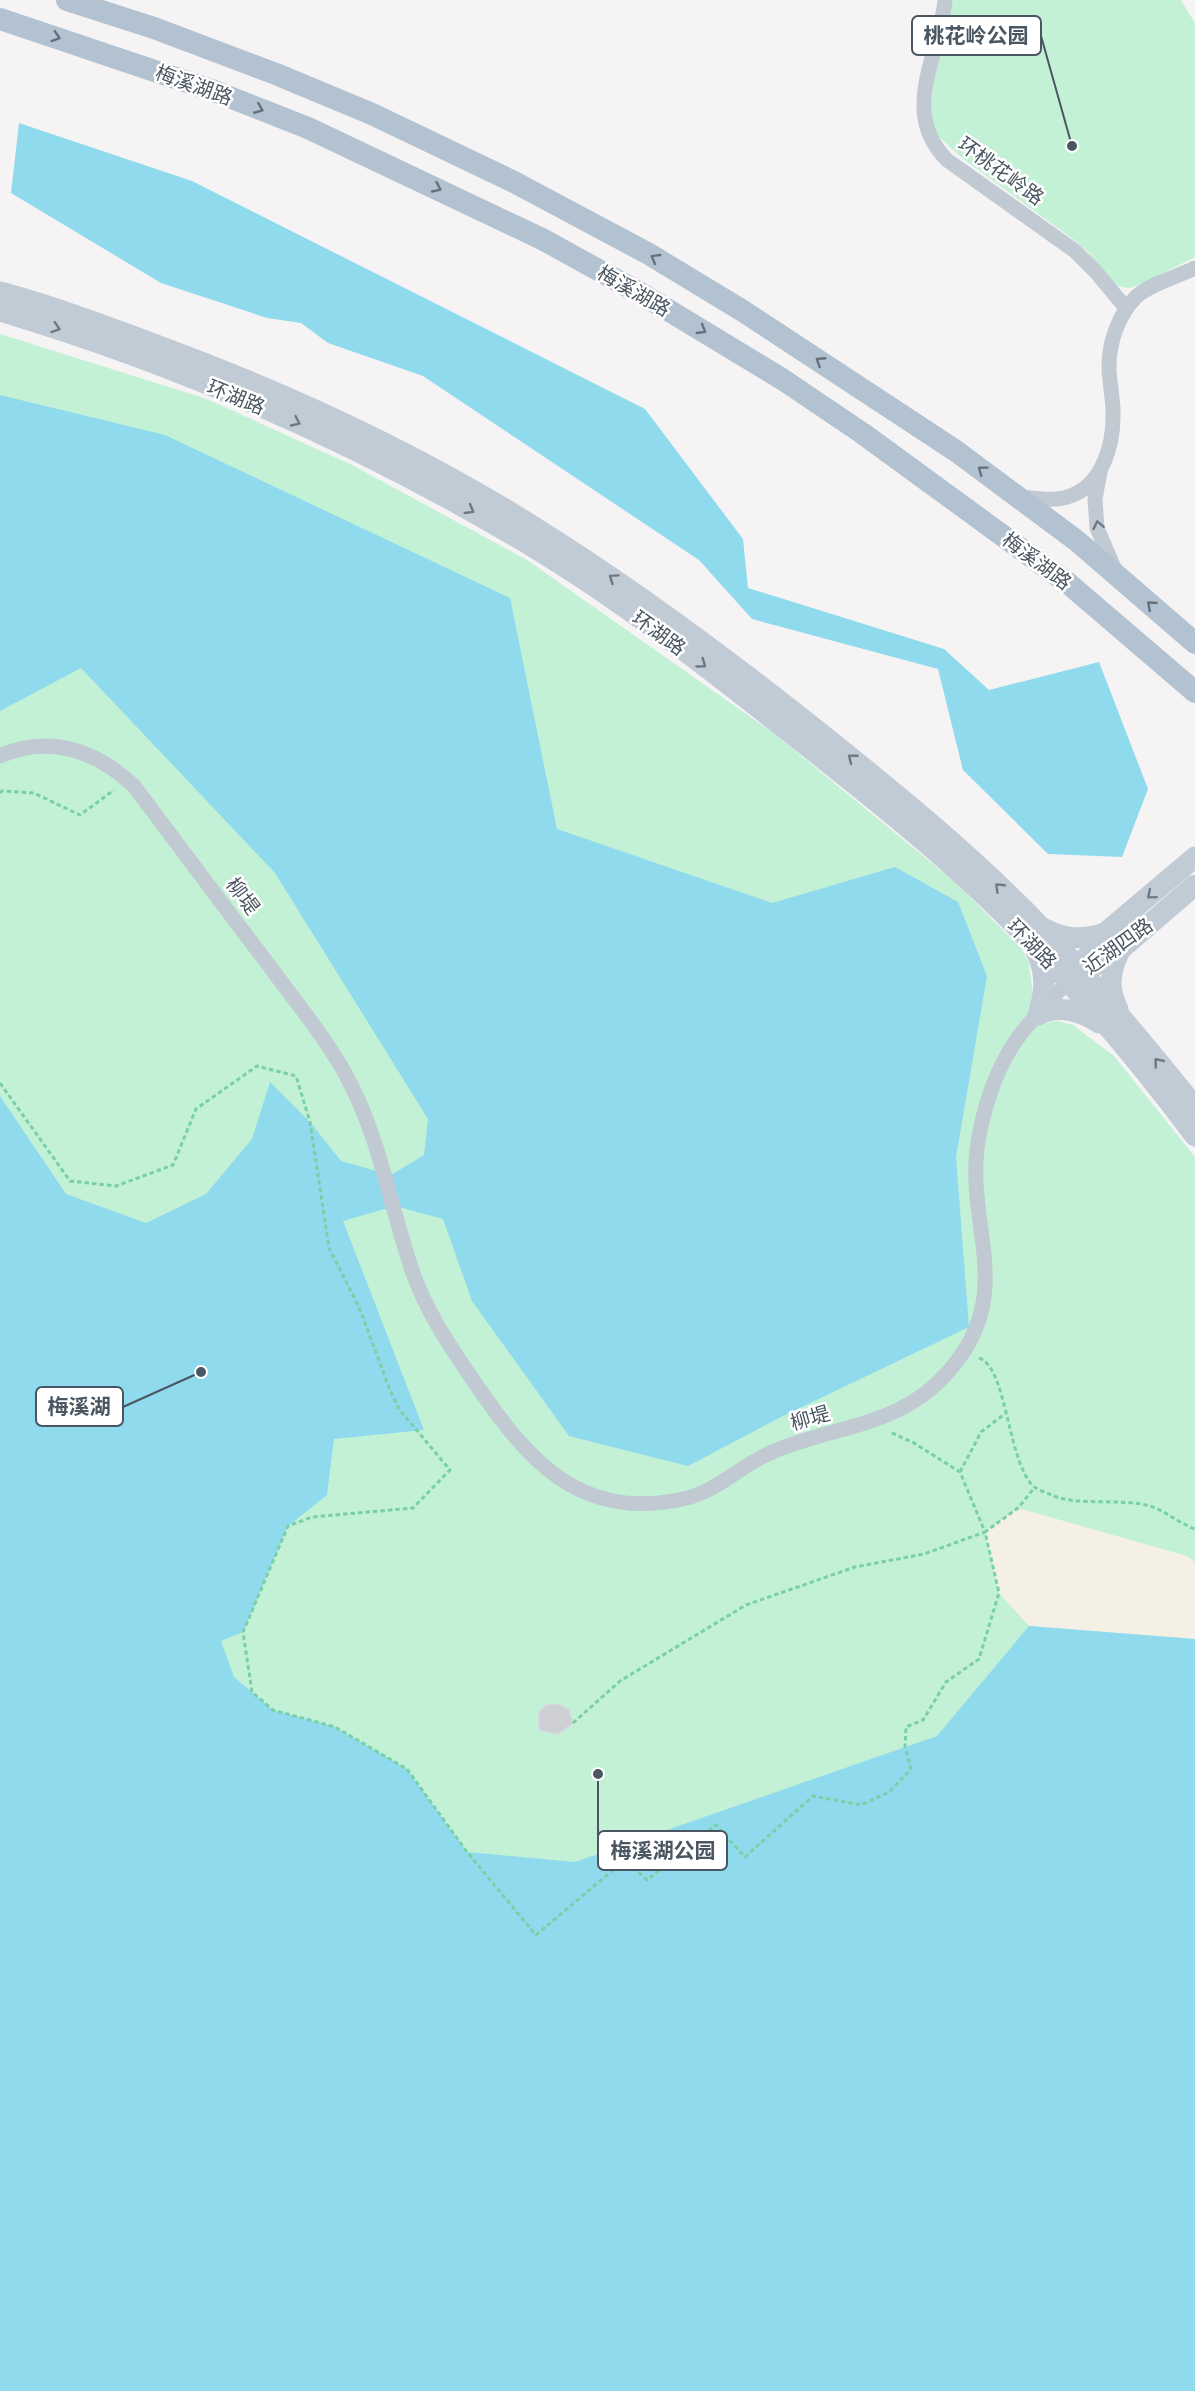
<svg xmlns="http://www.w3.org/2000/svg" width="1195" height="2391" font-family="Helvetica,'Noto Sans SC',sans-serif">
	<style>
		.green { fill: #c3f1d5 }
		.sand { fill: #f5f0e5 }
		.water { fill: #90daee }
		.building { fill: #cdcfd5; stroke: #d7d9de; stroke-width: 1.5 }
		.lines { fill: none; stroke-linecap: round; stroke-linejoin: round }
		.path { stroke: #7ad0a6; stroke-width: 3; stroke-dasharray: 4.5 3; stroke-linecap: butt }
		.street { stroke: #c1cad2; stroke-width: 15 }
		.secondary { stroke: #c1cbd6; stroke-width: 21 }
		.primary { stroke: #b3c2d1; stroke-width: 22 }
		.oneway { stroke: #64717d }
		.oneway2 { stroke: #6e7984 }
		.oneway3 { stroke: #6e7983 }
		.labels { text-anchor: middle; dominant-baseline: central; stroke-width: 5; stroke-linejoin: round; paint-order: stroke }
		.street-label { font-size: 20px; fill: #4a5661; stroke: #fff }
		.leader { fill: none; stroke: #4a5661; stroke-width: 2 }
		.callout-dot { fill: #4a5661; stroke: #fff; stroke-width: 2 }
		.callout { fill: #fff; stroke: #4a5661; stroke-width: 2 }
		.callout-label { font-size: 21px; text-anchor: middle; font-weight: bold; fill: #4a5661 }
	</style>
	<rect width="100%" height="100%" fill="#f5f3f3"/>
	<path class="green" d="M950,0h231l14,23v234l-52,26 -13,5 -9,-1 -8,-4 -25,-31 -14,-12 -112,-82 -26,-24 -5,-20 2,-30z
		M0,334l207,65 145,66 175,95 245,172 184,151 66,66 7,15 4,31 12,28 13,-2 15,4 41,31 81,101v1234h-1195z"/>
	<path class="sand" d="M1018,1508l169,48 8,6v77l-166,-13 -30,-33 -14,-61z"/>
	<path class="water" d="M19,123l173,58 453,228 98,130 5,49 196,61 45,41 110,-28 49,127 -26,68 -74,-3 -85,-84 -25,-101 -186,-50 -53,-59 -276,-184 -95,-33 -27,-20 -34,-5 -106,-35 -150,-90z
		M0,395l165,40 345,163 47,231 215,74 123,-36 63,35 29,74 -31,181 13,170 -188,90 -93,49 -119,-30 -97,-135 -29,-82 -48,-13 -52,15 81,209 -90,9 -7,56 -39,31 -45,106 -22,9 13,36 39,33 62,17 72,42 60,83 108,10 362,-126 92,-110 166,13v752h-1195v-1295l66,98 80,29 60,-29 46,-55 18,-57 40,40 31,39 50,14 33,-20 4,-36 -153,-246 -194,-205 -81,43z"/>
	<path class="building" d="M558,1704l11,5 4,14 -15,11 -19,-4v-18l7,-7z"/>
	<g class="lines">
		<path class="path" d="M0,793l2,-2 32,2 46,22 34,-25
			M0,1083l70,98 46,5 57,-21 23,-56 61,-43 39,10 14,46 19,126 30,59 31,83 9,19 51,61 -37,38 -101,9 -24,9 -45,106 9,60 21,18 62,17 72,42 60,83 69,83 89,-75 22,20 69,-55 29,32 68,-61 48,9 28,-13 22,-23 -6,-22 1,-20 17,-7 23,-38 33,-23 20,-66 -14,-61 33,-24 17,-21
			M979,1358c28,9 28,101 54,128 5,4 14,7 21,10 23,10 69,2 96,10 15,5 29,17 45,23
			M960,1472l21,-40 25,-19
			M573,1723l47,-42 126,-76 109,-38 69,-13 61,-22 -25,-60 -46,-29 -24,-11"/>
		<path class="street" d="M945,0c-5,55 -46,112 2,160l128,91 20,20 31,37
			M1100,472l-5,27 2,29 18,42
			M1020,497c16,1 35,5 50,-1 33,-11 44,-53 43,-84 0,-15 -4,-30 -4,-46 0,-24 10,-53 28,-70 15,-13 40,-19 58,-28
			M0,756c50,-22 97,-5 134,30 46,61 91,122 137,182 26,36 56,71 77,111 32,60 42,127 64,191 14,41 37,75 61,110 53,78 105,142 210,119 34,-7 58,-34 89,-47 69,-29 135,-24 185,-91 55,-72 11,-135 20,-212 5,-37 18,-79 40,-110 14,-20 34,-38 50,-57"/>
		<path class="secondary" d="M0,292c52,14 103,33 154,52 133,49 265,110 385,186 96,60 187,128 275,198 79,63 158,127 228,200 54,57 104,118 153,179
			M0,311c184,55 362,134 528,233 95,57 183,126 270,195 81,64 163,129 234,204 58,60 113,126 163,193
			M1045,929c20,11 39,11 60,4
			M1036,952c11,21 9,41 2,63
			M1078,976l43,-27 74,-64
			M1070,979l35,-46 90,-76
			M1118,1009c-11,-21 -8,-40 3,-60
			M1038,1015c20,-11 43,-4 61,8"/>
		<path class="primary" d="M67,0l87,28 122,46 96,40 140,67 137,73 94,57 213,140 121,90 118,102
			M0,19l214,72 94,37 234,111 98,54 142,86 80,54 207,151 126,108"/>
	</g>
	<defs><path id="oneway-chevron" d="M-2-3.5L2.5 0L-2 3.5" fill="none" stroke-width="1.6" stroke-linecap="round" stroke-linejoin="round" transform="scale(1.5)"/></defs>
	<g class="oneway">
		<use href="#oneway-chevron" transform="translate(56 37) rotate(18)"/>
		<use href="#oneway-chevron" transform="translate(259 109) rotate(22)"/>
		<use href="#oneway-chevron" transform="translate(437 188) rotate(25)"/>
		<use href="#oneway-chevron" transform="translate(655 258) rotate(-149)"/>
		<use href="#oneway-chevron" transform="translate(702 330) rotate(30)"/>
		<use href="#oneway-chevron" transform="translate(820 361) rotate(-147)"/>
		<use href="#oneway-chevron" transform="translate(982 470) rotate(-143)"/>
		<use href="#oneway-chevron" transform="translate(1151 605) rotate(-139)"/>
	</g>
	<g class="oneway2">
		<use href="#oneway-chevron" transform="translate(56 328) rotate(18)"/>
		<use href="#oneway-chevron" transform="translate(296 422) rotate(25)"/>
		<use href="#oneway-chevron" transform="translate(470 510) rotate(30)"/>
		<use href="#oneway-chevron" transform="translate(613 578) rotate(-146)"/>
		<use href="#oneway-chevron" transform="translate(702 664) rotate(36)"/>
		<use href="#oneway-chevron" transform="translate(852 758) rotate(-141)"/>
		<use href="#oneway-chevron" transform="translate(999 887) rotate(-136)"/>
		<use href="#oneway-chevron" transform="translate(1151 895) rotate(140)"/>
		<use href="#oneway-chevron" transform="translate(1158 1062) rotate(-129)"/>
	</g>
	<use class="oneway3" href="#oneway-chevron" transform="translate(1098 525) rotate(-102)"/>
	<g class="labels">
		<g class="street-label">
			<text transform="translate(194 85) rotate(20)">梅溪湖路</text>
			<text transform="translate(1001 171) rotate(36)">环桃花岭路</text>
			<text transform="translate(634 291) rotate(30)">梅溪湖路</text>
			<text transform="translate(236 397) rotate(22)">环湖路</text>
			<text transform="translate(1037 561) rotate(37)">梅溪湖路</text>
			<text transform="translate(659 633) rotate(36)">环湖路</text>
			<text transform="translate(243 896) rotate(53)">柳堤</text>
			<text transform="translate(1032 944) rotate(46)">环湖路</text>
			<text transform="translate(1118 946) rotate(-36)">近湖四路</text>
			<text transform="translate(810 1418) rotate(-16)">柳堤</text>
		</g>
	</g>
	<path class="leader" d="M1072 146L1041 36M201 1372L123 1407M598 1774L598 1851"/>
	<g class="callout-dot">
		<circle cx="1072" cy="146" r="6"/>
		<circle cx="201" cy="1372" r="6"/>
		<circle cx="598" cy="1774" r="6"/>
	</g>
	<g class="callout">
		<rect x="912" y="16" width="129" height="39" rx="6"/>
		<rect x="36" y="1387" width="87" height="39" rx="6"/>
		<rect x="598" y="1831" width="129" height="39" rx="6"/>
	</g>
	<g class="callout-label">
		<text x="976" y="43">桃花岭公园</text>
		<text x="79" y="1414">梅溪湖</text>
		<text x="663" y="1858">梅溪湖公园</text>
	</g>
</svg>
